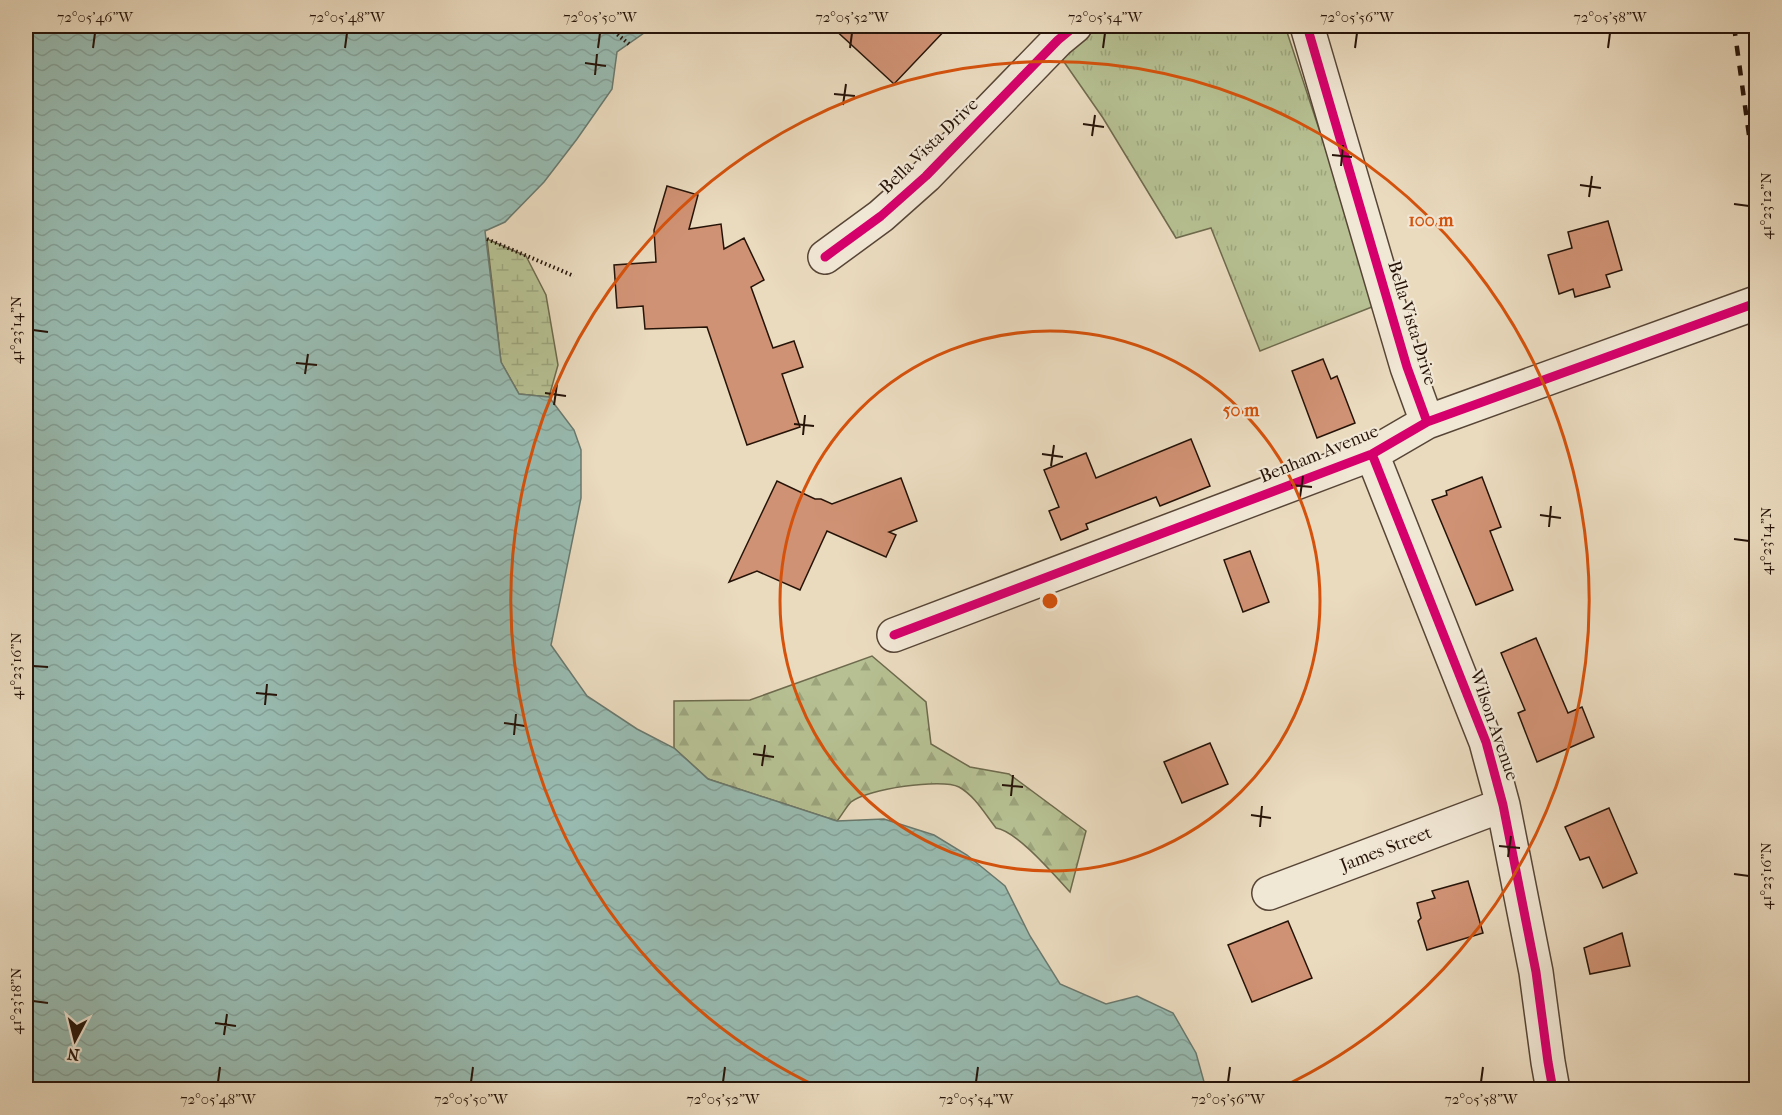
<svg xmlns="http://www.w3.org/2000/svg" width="1782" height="1115" font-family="'IM FELL French Canon',serif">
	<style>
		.grass { fill: url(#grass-tufts); stroke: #6e6a4d; stroke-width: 1.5 }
		.forest { fill: url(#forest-firs); stroke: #6e6a4d; stroke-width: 1.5 }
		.wetland { fill: url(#wetland-marsh); stroke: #6e6a4d; stroke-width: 1.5 }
		.water { fill: url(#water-waves); stroke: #6a786d; stroke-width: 1.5 }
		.building { fill: #d09274; stroke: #261308; stroke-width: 1.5 }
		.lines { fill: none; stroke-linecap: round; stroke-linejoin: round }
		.minor-casing { stroke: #574536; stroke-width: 36 }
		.path { stroke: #261308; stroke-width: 4; stroke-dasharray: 1.5 3; stroke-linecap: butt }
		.minor { stroke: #f1e7d5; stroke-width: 33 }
		.rail { stroke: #261308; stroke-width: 4.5; stroke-dasharray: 10 10; stroke-linecap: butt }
		.cycleway-casing { stroke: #f1e7d5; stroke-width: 13 }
		.cycleway { stroke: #d6006c; stroke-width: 9 }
		.ticks { fill: none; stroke: #261308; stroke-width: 2 }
		.ring { fill: none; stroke: #d5520c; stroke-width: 3 }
		.labels { text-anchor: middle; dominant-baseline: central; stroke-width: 4.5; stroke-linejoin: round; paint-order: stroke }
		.street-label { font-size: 18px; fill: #261308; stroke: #f1e7d5 }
		.centre { fill: #d5520c; stroke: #f1e7d5; stroke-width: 3 }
		.ring-label { font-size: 18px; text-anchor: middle; font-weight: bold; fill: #d5520c; stroke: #f1e7d5; stroke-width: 4.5; stroke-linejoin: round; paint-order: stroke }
		.neatline { fill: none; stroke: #261308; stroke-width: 2 }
		.ticks-label { font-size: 15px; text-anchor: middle; fill: #261308 }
	</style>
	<defs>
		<pattern id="grass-tufts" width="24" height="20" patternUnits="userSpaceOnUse" patternTransform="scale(1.5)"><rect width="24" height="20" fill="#b6c092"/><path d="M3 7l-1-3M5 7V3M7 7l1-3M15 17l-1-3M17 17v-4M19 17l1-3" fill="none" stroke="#9ca47c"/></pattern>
		<pattern id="forest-firs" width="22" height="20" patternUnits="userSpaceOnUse" patternTransform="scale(1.5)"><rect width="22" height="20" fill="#b6c092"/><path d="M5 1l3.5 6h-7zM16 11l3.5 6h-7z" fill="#9ca47c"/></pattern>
		<pattern id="wetland-marsh" width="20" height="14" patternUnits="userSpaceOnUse" patternTransform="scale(1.5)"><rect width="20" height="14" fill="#b6c092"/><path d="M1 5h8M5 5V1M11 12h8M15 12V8" fill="none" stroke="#9ca47c"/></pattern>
		<pattern id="water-waves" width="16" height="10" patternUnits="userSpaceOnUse" patternTransform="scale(1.5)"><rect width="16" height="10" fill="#98bbb1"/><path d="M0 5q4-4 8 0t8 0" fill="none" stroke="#83a097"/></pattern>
	</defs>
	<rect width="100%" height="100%" fill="#eadabe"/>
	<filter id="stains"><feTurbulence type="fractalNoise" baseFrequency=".00333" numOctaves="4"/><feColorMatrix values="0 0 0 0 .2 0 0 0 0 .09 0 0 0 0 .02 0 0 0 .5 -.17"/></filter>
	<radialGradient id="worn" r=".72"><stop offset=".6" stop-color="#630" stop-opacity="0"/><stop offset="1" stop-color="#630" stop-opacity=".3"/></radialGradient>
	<path class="grass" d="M1098,26h187l92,279 -117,46 -49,-123 -35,10 -73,-120 -41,-59z"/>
	<path class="forest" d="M872,656l54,46 5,42 39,23 39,7 77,57 -16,61c-15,-16 -53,-61 -74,-64 -11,-14 -21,-32 -37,-41 -17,-9 -93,2 -108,15 -5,5 -9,13 -14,19l-129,-42 -34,-31v-47l76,-1z"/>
	<path class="wetland" d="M487,239l39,17 20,39 12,70 -9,32 -30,-3 -18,-32z"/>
	<path class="water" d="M26,26h628l-37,26 -5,37 -35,50 -33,43 -39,40 -20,9 16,131 18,32 30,3 25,33 7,20v48l-30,147 36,51 50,33 37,19 34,31 129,42 47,-2 50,16 33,20 38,31 25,50 30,48 46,20 31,-8 36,17 23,40 10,36h-1180z"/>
	<path class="building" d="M831,26h118l-55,58z
		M667,186l31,9 -9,34 32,-5 3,25 20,-11 20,42 -13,7 22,61 21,-7 9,26 -21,7 18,53 -53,18 -40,-118 -62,2 -2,-23 -26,2 -3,-43 42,-3 -2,-32z
		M1608,221l14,49 -16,5 4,12 -35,10 -2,-8 -14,5 -11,-39 24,-7 -4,-16z
		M1323,359l8,20 6,-3 18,47 -38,15 -25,-67z
		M1191,439l19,47 -50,20 -4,-9 -70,27 2,5 -27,11 -12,-29 10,-4 -15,-37 42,-17 10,25z
		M1482,477l19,50 -11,4 23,59 -37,15 -44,-105 15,-5 -1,-4z
		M901,478l16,43 -28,11 7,3 -10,22 -59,-26 -27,59 -43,-19 -28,11 48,-101 38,18h6l11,5z
		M1250,551l19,51 -26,10 -19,-52z
		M1536,638l32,75 14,-6 12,30 -57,25 -19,-49 7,-3 -24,-57z
		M1210,743l18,41 -46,19 -18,-41z
		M1609,808l28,65 -34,15 -14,-31 -9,3 -15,-33z
		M1468,881l15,52 -56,17 -9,-29 3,-3 -4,-15 18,-5 -3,-7z
		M1288,921l24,57 -60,24 -24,-57z
		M1622,933l8,33 -40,8 -6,-26z"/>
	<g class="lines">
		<g class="minor-casing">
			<path id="minor" d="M1307,26l100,341 20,55
				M825,257l56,-41 45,-40 132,-136 17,-14
				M1372,454l114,288 17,63 33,167 12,90 5,28
				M894,635l478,-181 55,-32 329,-119
				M1269,893l234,-88"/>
		</g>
		<path class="path" d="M607,26l22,18
			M487,239l87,37"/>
		<use href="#minor" class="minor"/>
		<path class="rail" d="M1734,26l22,160"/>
		<g class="cycleway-casing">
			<path id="cycleway" d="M1307,26l100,341 20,55
				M825,257l56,-41 45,-40 132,-136 17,-14
				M1372,454l114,288 17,63 33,167 12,90 5,28
				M894,635l478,-181 55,-32 329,-119"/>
		</g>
		<use href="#cycleway" class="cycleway"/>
	</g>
	<path class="ticks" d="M93,48l2,-15M345,48l2,-15M598,48l2,-15M850,48l2,-15M1103,48l2,-15M1355,48l2,-15M1608,48l2,-15M585,63l21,3M595,75l2,-21M834,94l21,2M843,105l3,-21M1083,124l21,3M1092,136l3,-21M1332,155l20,2M1341,166l2,-21M1580,185l21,3M1589,197l3,-21M1734,204l15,2M33,330l15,2M296,363l21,2M305,374l3,-20M545,393l21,3M554,405l3,-21M794,424l20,2M803,435l2,-20M1042,454l21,3M1051,466l3,-21M1291,485l21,2M1300,497l3,-21M1540,515l21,3M1549,527l2,-21M1734,539l15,2M33,666l15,1M256,693l21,2M265,705l2,-21M504,723l21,3M514,735l2,-21M753,754l21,3M762,766l3,-21M1002,785l21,2M1011,796l2,-21M1251,815l20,3M1260,827l2,-21M1499,846l21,2M1508,857l3,-21M1734,874l15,2M33,1001l15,2M215,1023l21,3M224,1035l3,-21M218,1082l2,-15M471,1082l2,-15M723,1082l2,-15M976,1082l2,-15M1228,1082l2,-15M1481,1082l2,-15"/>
	<g class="ring">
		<circle cx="1050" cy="601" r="270"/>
		<path d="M822 1089A539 539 0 1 1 1278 1089"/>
	</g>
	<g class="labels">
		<g class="street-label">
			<text transform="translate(929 146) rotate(-44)">Bella Vista Drive</text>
			<text transform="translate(1412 323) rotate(73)">Bella Vista Drive</text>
			<text transform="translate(1319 454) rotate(-22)">Benham Avenue</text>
			<text transform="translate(1494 725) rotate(71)">Wilson Avenue</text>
			<text transform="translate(1386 849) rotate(-21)">James Street</text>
		</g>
	</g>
	<circle cx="1050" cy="601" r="9" class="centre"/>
	<g class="ring-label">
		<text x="1431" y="226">100 m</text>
		<text x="1241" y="416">50 m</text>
	</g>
	<rect width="1782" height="1115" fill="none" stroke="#eadabe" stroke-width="66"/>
	<g transform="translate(75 1040) rotate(187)" stroke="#f1e7d5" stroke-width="4.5" paint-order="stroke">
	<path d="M0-4.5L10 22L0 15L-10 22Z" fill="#261308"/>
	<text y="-9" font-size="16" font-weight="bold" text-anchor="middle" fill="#261308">N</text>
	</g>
	<rect x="33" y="33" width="1716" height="1049" class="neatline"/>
	<g class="ticks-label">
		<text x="95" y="22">72°05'46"W</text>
		<text x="347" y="22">72°05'48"W</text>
		<text x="600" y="22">72°05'50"W</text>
		<text x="852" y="22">72°05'52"W</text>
		<text x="1105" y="22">72°05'54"W</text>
		<text x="1357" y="22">72°05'56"W</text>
		<text x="1610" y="22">72°05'58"W</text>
		<text transform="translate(1766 206) rotate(-90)" y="5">41°23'12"N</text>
		<text transform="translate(16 330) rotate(-90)" y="5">41°23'14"N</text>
		<text transform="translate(1766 541) rotate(-90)" y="5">41°23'14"N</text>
		<text transform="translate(16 666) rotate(-90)" y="5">41°23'16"N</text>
		<text transform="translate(1766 876) rotate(-90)" y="5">41°23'16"N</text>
		<text transform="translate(16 1001) rotate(-90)" y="5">41°23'18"N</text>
		<text x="218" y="1104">72°05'48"W</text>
		<text x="471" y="1104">72°05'50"W</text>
		<text x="723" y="1104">72°05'52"W</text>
		<text x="976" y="1104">72°05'54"W</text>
		<text x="1228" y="1104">72°05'56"W</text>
		<text x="1481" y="1104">72°05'58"W</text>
	</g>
	<rect width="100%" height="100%" filter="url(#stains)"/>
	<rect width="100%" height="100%" fill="url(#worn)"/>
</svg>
